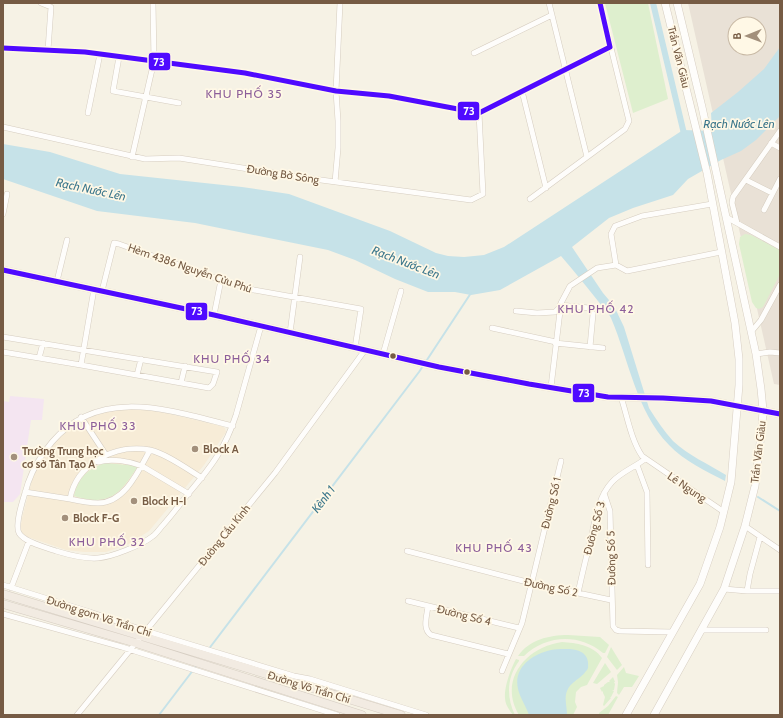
<svg xmlns="http://www.w3.org/2000/svg" width="783" height="718" font-family="Cabin,sans-serif">
	<style>
		.residential { fill: #f7ecd7 }
		.industrial { fill: #e9e1d6; fill-rule: evenodd }
		.education { fill: #f4e5f1 }
		.green { fill: #deefce }
		.water { fill: #c6e2e8 }
		.lines { fill: none; stroke-linecap: round; stroke-linejoin: round }
		.stream { stroke: #c6e2e8; stroke-width: 2 }
		.canal { stroke: #c6e2e8; stroke-width: 6 }
		.minor-casing { stroke: #d6cdc0; stroke-width: 6 }
		.secondary-casing { stroke: #d7cec2; stroke-width: 8 }
		.trunk-casing { stroke: #d6cdc2; stroke-width: 9 }
		.minor { stroke: #fefdfb; stroke-width: 5 }
		.secondary { stroke: #fefdfb; stroke-width: 7 }
		.trunk { stroke: #f2ebe2; stroke-width: 8 }
		.bus-1-casing { stroke: #fff8e6; stroke-width: 8 }
		.bus-1 { stroke: #4f0aff; stroke-width: 5 }
		.bus-dot { fill: #765b44; stroke: #fff8e6; stroke-width: 1.5 }
		.poi-dot { fill: #a3907c; stroke: #fff8e6; stroke-width: 1.5 }
		.labels { text-anchor: middle; dominant-baseline: central; stroke-width: 3.5; stroke-linejoin: round; paint-order: stroke }
		.street-label { font-size: 11px; fill: #765b44; stroke: #fff8e6 }
		.poi-label { font-size: 11px; font-weight: bold; fill: #765b44; stroke: #fff8e6; text-anchor: start }
		.neighbourhood-label { font-size: 12px; letter-spacing: 1px; fill: #8c5e9a; stroke: #fff8e6 }
		.water-label { font-size: 12px; font-style: italic; fill: #3c778c; stroke: #fff8e6 }
		.line-badge { stroke: #fff8e6; stroke-width: 1.5 }
		.badge-label { font-size: 11px; text-anchor: middle; font-weight: bold; fill: #fff }
	</style>
	<rect width="100%" height="100%" fill="#f6f2e5"/>
	<path class="residential" d="M120,408l27,2 19,3 55,13 4,2 1,4 -22,33 -55,66 -20,13 -23,8h-22l-18,-2 -41,-14 -5,-6 2,-12 11,-42 7,-16 9,-12 23,-23 25,-12z"/>
	<path class="industrial" d="M688,3h92v382l-6,-1zM735,24h24v24h-24z"/>
	<path class="education" d="M10,396l34,3 -2,21h-11l-11,74 -7,8h-10v-101l6,1z"/>
	<path class="green" d="M605,3h43l20,96 -35,14z
		M745,234l6,1 29,15v24l-17,33 -4,2 -3,-1 -4,-6 -13,-58 1,-7z
		M105,463l33,3c-18,28 -28,41 -64,30 3,-17 14,-28 31,-33z
		M568,635l32,2 9,8 -4,8h-2c-24,-20 -57,-18 -79,3h-6c11,-16 31,-21 50,-21z
		M562,642c14,1 31,3 40,16l-15,27 -6,2 -5,5 -1,10 2,5 -4,8h-54c-21,-35 7,-68 43,-73z
		M611,647l11,18 -5,5 -10,-13z
		M516,659l3,1v1c-12,16 -13,36 -4,54h-2c-4,-5 -8,-11 -8,-17 -1,-11 6,-30 11,-39z
		M605,663l6,9 -14,12 -4,-1z
		M624,667l2,6 13,3 -7,11h-8l-5,8 -2,-2 1,-11 -1,-7z
		M613,677l2,5h-1l1,2 -1,6h-2l2,1 -3,6h-1l1,1 -7,8 -1,-1 2,-8 -2,-4v-2l-1,1 -2,-4 4,-2v-1l4,-3h2l-1,-1z
		M616,696l2,1 -10,18h-9v-2l9,-7z"/>
	<path class="water" d="M780,47v69l-24,24 -15,11 -20,9 -33,19 -15,16 -40,13 -24,10 -37,29 31,46 11,13 10,21 25,81c7,11 15,23 24,33 15,14 35,23 53,34l-1,6c-19,-10 -41,-20 -56,-36 -33,-34 -40,-85 -58,-127 -3,-6 -9,-12 -13,-17 -12,-15 -24,-30 -37,-45l-61,34 -29,5 -16,-3h-27l-33,-13 -40,-19 -27,-10 -133,-27 -98,-12 -94,-32v-35l47,8 70,22 122,13 47,7 101,37 46,22 12,3 16,1 20,-2 20,-8 179,-117 29,1 -1,-18 27,-21 26,-23z
		M551,650c12,-1 35,-4 37,12 0,4 1,7 -2,9 -5,8 -15,10 -19,20 -3,7 0,16 0,24h-38c-3,-9 -9,-17 -11,-26 -5,-22 15,-35 33,-39z"/>
	<g class="lines">
		<path class="stream" d="M758,497l22,14
			M208,650l211,-278 52,-79
			M159,715l38,-50"/>
		<path class="canal" d="M653,3l32,135"/>
		<g class="minor-casing">
			<path id="minor" d="M41,3l10,4 -3,43
				M549,3l38,154
				M3,48l82,4 160,21 91,18 53,5 90,17 131,-66
				M474,53l78,-38
				M119,57l-6,34 66,12
				M522,91l24,97
				M88,113l12,-59
				M3,127l142,32 34,-1 127,20 165,22 12,-6 -4,-81
				M771,143l9,5
				M132,157l22,-96 -1,-58
				M746,180l26,13
				M335,182l3,-34v-27l-2,-30 4,-88
				M530,199l95,-70 4,-8 -29,-118
				M712,204l-70,12 -27,10 -4,8 5,31 11,6 94,-19
				M764,210l16,-31
				M3,214l4,-20
				M726,217l54,30
				M737,223l-5,-20 1,-6 47,-66
				M57,281l10,-41
				M102,291l12,-48 5,1 102,36 33,10 107,19 -6,39
				M560,305l29,3 4,6 -3,33
				M516,311l21,2 18,-1 4,-4
				M214,315l7,-35
				M492,328l64,14
				M751,332l10,-12 19,-35
				M290,333l10,-76
				M3,337l214,35 -4,12 -4,4 -128,-23 -78,-13
				M555,343l48,5
				M383,354l18,-63
				M756,354l14,-2 10,1
				M39,358l4,-15
				M81,365l13,-76
				M137,375l4,-16
				M181,383l4,-17
				M551,387l10,-84 9,-17 27,-18 19,-3
				M621,397c6,18 10,43 21,59l82,56
				M81,417l25,38
				M233,426c-61,-15 -133,-41 -181,16 -11,13 -18,24 -24,41 -3,11 -14,40 -9,50 5,9 28,15 37,18 13,4 28,8 42,7 14,-1 44,-13 55,-22 4,-3 7,-8 10,-11 9,-10 17,-21 25,-31 23,-27 37,-45 48,-79l25,-89
				M150,450c-11,20 -25,53 -52,53 -9,0 -19,-2 -28,-4 6,-35 46,-56 80,-49 17,4 37,19 52,28
				M98,462c13,-4 31,-1 44,4l47,28
				M637,465l10,27 1,73
				M25,492l45,7
				M604,493l6,18 3,115 3,4 4,1 52,1
				M745,526l35,24
				M407,551l124,32 80,17
				M3,585l87,27 56,19 148,45 16,3 116,36
				M11,588l18,-47
				M724,589l23,2 3,-17 10,-37
				M747,591h33
				M578,593c4,-18 8,-36 13,-54 4,-19 7,-42 21,-57 9,-10 23,-15 33,-23
				M408,601l111,27
				M428,606c-1,10 -6,23 3,29l77,19
				M3,614l119,33 215,68
				M701,630h65
				M502,671l20,-48 39,-162
				M77,715l198,-242 90,-123"/>
		</g>
		<g class="secondary-casing">
			<path id="secondary" d="M3,270l211,45 225,52 90,17 79,13 55,1 48,3 69,13
				M626,715l74,-131 20,-57 11,-45 8,-97v-26l-4,-36 -28,-150 -42,-170
				M654,715l70,-126 21,-63 10,-40 7,-60 1,-16 -2,-21 -5,-35 -54,-247 -25,-104"/>
		</g>
		<g class="trunk-casing">
			<path id="trunk" d="M3,594l398,121
				M3,604l133,39 226,72"/>
		</g>
		<use href="#minor" class="minor"/>
		<use href="#secondary" class="secondary"/>
		<use href="#trunk" class="trunk"/>
		<g class="bus-1-casing">
			<path id="bus-1" d="M600,3l10,44
				M3,48l82,4 160,21 91,18 53,5 90,17 131,-66
				M3,270l211,45 225,52 90,17 79,13 55,1 48,3 69,13"/>
		</g>
		<use href="#bus-1" class="bus-1"/>
	</g>
	<g class="bus-dot">
		<circle cx="393" cy="356" r="3.5"/>
		<circle cx="467" cy="372" r="3.5"/>
	</g>
	<g class="poi-dot">
		<circle cx="195" cy="449" r="4"/>
		<circle cx="14" cy="457" r="4"/>
		<circle cx="134" cy="501" r="4"/>
		<circle cx="65" cy="518" r="4"/>
	</g>
	<g class="labels">
		<g class="street-label">
			<text transform="translate(679 57) rotate(76)">Trần Văn Giàu</text>
			<text transform="translate(283 174) rotate(9)">Đường Bờ Sông</text>
			<text transform="translate(190 268) rotate(19)">Hẻm 4386 Nguyễn Cửu Phú</text>
			<text transform="translate(758 452) rotate(-83)">Trần Văn Giàu</text>
			<text transform="translate(687 487) rotate(34)">Lê Ngung</text>
			<text transform="translate(551 503) rotate(-76)">Đường Số 1</text>
			<text transform="translate(594 528) rotate(-75)">Đường Số 3</text>
			<text transform="translate(224 535) rotate(-51)">Đường Cầu Kinh</text>
			<text transform="translate(611 558) rotate(-91)">Đường Số 5</text>
			<text transform="translate(551 587) rotate(12)">Đường Số 2</text>
			<text transform="translate(464 615) rotate(14)">Đường Số 4</text>
			<text transform="translate(99 616) rotate(18)">Đường gom Võ Trần Chí</text>
			<text transform="translate(309 687) rotate(17)">Đường Võ Trần Chí</text>
		</g>
		<g class="poi-label">
			<text x="203" y="449">Block A</text>
			<text x="22" y="451">Trường Trung học<tspan x="22" dy="13">cơ sở Tân Tạo A</tspan></text>
			<text x="142" y="501">Block H-I</text>
			<text x="73" y="518">Block F-G</text>
		</g>
		<g class="neighbourhood-label">
			<text x="244" y="93">KHU PHỐ 35</text>
			<text x="596" y="308">KHU PHỐ 42</text>
			<text x="232" y="358">KHU PHỐ 34</text>
			<text x="98" y="425">KHU PHỐ 33</text>
			<text x="107" y="541">KHU PHỐ 32</text>
			<text x="494" y="547">KHU PHỐ 43</text>
		</g>
		<g class="water-label">
			<text x="739" y="123">Rạch Nước Lên</text>
			<text transform="translate(91 189) rotate(12)">Rạch Nước Lên</text>
			<text transform="translate(406 262) rotate(21)">Rạch Nước Lên</text>
			<text transform="translate(323 499) rotate(-53)">Kênh 1</text>
		</g>
	</g>
	<g class="line-badge">
		<rect x="148" y="52" width="23" height="19" rx="4" fill="#4f0aff"/>
		<rect x="457" y="101" width="23" height="20" rx="4" fill="#4f0aff"/>
		<rect x="185" y="302" width="23" height="19" rx="4" fill="#4f0aff"/>
		<rect x="572" y="383" width="23" height="20" rx="4" fill="#4f0aff"/>
	</g>
	<g class="badge-label">
		<text x="159" y="66">73</text>
		<text x="469" y="115">73</text>
		<text x="197" y="315">73</text>
		<text x="584" y="397">73</text>
	</g>
	<rect width="783" height="718" fill="none" stroke="#765b44" stroke-width="8"/>
	<g transform="translate(747 36) rotate(269)"><circle r="19" fill="#fff8e6" stroke="#c8b9a5"/>
	<path d="M0-3L7 15L0 10L-7 15Z" fill="#a3907c"/>
	<text y="-6" font-size="11" font-weight="bold" text-anchor="middle" fill="#765b44">B</text>
	</g>
</svg>
